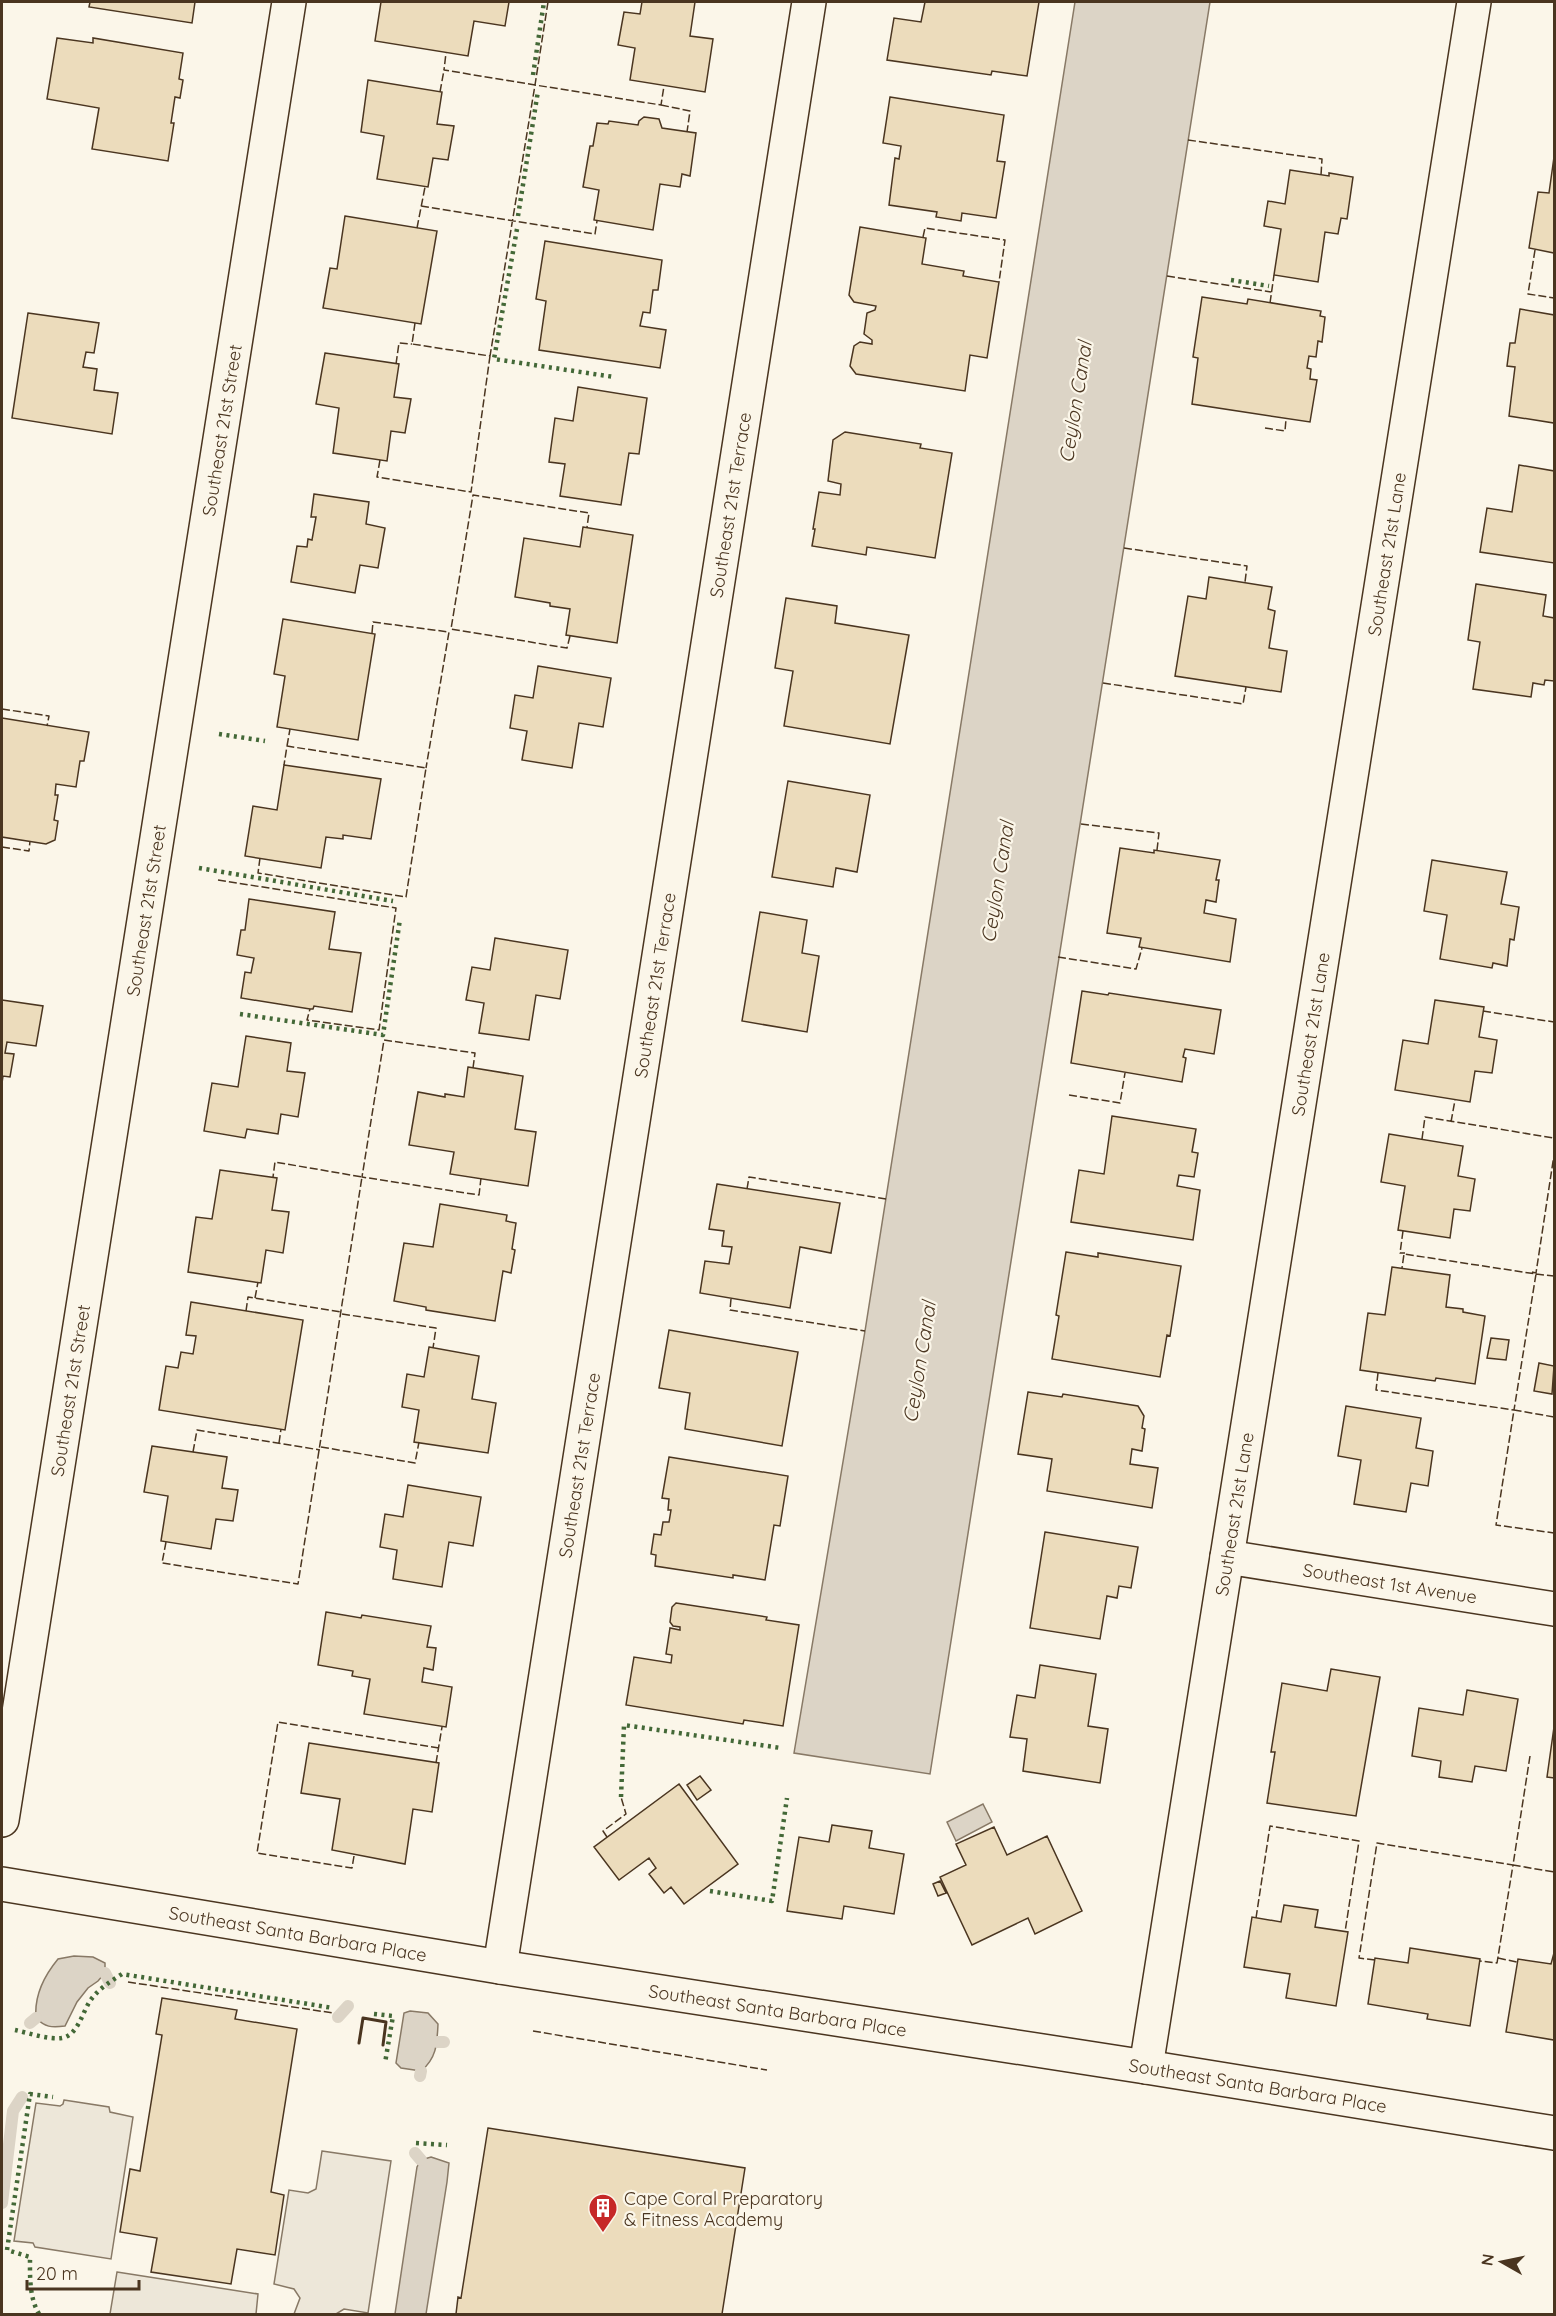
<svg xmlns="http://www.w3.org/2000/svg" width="1556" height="2316" font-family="Quicksand,sans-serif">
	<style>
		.parking { fill: #ede7d9; stroke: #887966; stroke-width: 1.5 }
		.water { fill: #dcd4c6; stroke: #887966; stroke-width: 1.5 }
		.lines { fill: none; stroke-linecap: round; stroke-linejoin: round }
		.stream { stroke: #dcd4c6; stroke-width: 12 }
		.building { fill: #ecdcbc; stroke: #4a3520; stroke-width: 1.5 }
		.minor-casing { stroke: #4a3520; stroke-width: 36 }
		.minor { stroke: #fbf6e9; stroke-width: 33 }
		.hedge { stroke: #436837; stroke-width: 4.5; stroke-dasharray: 3 4.5; stroke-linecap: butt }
		.fence { stroke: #4a3520; stroke-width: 1.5; stroke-dasharray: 8 3; stroke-linecap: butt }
		.wall { stroke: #4a3520; stroke-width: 3 }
		.labels { text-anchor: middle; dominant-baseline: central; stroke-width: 4.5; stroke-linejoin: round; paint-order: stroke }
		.street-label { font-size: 18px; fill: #4a3520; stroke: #fbf6e9 }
		.poi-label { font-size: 18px; fill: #4a3520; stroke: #fbf6e9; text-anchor: start }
		.water-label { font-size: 20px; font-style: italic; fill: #4a3520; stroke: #fbf6e9 }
	</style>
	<rect width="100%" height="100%" fill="#fbf6e9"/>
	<path class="parking" d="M64,2100l45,7 1,5 23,5 -22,142 -76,-12 -2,-4 -19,-2 22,-138 24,3 3,-2z
		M322,2151l69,10 -23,152 -24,-4 -8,5h-42l6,-16 -6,-9 -20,-5 15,-94 19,3 8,-4z
		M117,2272l141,22 -2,20h-146z"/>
	<path class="water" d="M1075,2h135l-280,1772 -136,-21 71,-422z
		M983,1804l9,18 -36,19 -9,-19z
		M74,1956l19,1 12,6v10l-7,8 -10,7 -11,14 -12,24c-14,2 -20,1 -29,-8 -2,-23 8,-42 22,-59z
		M410,2011l18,2 10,11c-1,19 -1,34 -17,47l-20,-3 -5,-5 8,-50z
		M431,2157l18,6 -2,19 -21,132h-31l22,-147 4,-7z"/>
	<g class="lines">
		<path class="stream" d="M105,1973l5,10
			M338,2017l10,-11
			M30,2023l6,-5
			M437,2042h7
			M420,2076l1,-5
			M415,2153l6,7
			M2,2203l11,-92 9,-14"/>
	</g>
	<path class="building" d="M90,2h105l-3,21 -103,-16z
		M381,2h128l-4,24 -31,-5 -6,35 -93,-15z
		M642,2h53l-5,34 23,3 -8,53 -75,-12 5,-32 -17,-3 6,-33 16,2z
		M925,2h114l-12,74 -35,-5 -1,4 -104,-15 7,-42 27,4z
		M57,38l36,5v-5l90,15 -4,26 4,1 -3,18 -5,-1 -4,26h3l-6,38 -76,-12 7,-41 -52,-9z
		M368,80l74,12 -5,32 17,2 -6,34 -15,-2 -5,29 -51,-8 7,-43 -23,-4z
		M890,97l114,18 -7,46 8,1 -9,56 -34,-5 -1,8 -25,-4 1,-5 -48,-7 6,-47 4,1 2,-13 -18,-3z
		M644,117l15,2 3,9 34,5 -6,43 -8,-2 -2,13 -20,-3 -7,46 -59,-10 5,-30 -16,-3 7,-41h3l4,-23 11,1 1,-3 29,4 1,-4z
		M1554,157v96l-25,-5 9,-56 11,1z
		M1290,170l39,6v-3l24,4 -6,42 -6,-1 -3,16 -13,-2 -7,50 -44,-7 7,-46 -17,-3 4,-25 17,3z
		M345,216l92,15 -16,93 -98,-16 7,-40 7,1z
		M860,227l66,11 -4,26 42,7 -1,5 36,6 -12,76 -17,-3 -5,36 -109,-17 -6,-8 4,-20 6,-4 12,2v-4l-8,-6 3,-21 8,-3 1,-4 -22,-4 -5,-7z
		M545,241l117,19 -4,30h-5l-3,23 -7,-1 -3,14 26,4 -6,38 -121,-18 7,-49 -10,-2z
		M1202,297l45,7 1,-5 73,12 -1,5 5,1 -3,25 -4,-1 -2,16 -7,-1 -2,12 4,1 -1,10 7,1 -7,42 -118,-18 6,-46 -5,-1z
		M1520,309l34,6v108l-45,-7 6,-49 -8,-1 3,-23h5z
		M28,313l71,10 -5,30 -8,-1 -3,15 14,2 -3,21 24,3 -6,41 -100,-16z
		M325,353l74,11 -5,33 17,2 -6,34 -14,-2 -4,30 -54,-8 6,-45 -23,-4z
		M578,387l69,11 -8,56 -10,-1 -8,52 -61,-9 5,-32 -16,-2 6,-44 18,3z
		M845,432l76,12 -1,4 32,5 -17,105 -68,-11 -1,8 -54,-9 3,-17h-2l6,-37 21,3 1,-11 -13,-3 5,-41z
		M1519,465l35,6v92l-74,-11 7,-44 25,4z
		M314,494l55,8 -3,22 19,4 -7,40 -18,-3 -5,28 -64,-11 6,-36 10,1 1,-8 4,1 4,-23h-5z
		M583,527l50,8 -16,108 -51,-8 4,-26 -20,-3v-3l-35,-6 9,-59 56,9z
		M1209,577l63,10 -4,22 7,2 -6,37 18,3 -6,41 -106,-16 13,-80 18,3z
		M1476,584l70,11 -3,21 11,2v63l-9,-1 -1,5 -11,-2 -2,14 -58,-8 7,-47 -12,-2z
		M786,598l51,8 -2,17 74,12 -19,109 -106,-18 9,-55 -18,-3z
		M283,619l92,15 -17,106 -81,-13 8,-51 -11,-2z
		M538,666l73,12 -8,49 -24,-4 -7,45 -50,-8 5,-29 -17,-3 5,-33 18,3z
		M2,718l87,14 -5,29h-4l-4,26 -20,-3 -1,11h3l-4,25 4,1 -3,19 -9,4 -44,-7z
		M284,765l97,14 -10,60 -28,-4v4l-17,-2 -5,31 -76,-12 8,-50 24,4z
		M788,781l82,14 -13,77 -21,-4 -3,19 -61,-10z
		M1120,848l34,5v-3l66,10 -4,20h3l-3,22 -10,-2 -2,13 32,6 -6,43 -91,-15 2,-9 -34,-5z
		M1432,860l75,12 -6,32 18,3 -5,33 -4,-1 -3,27 -14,-3 -1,5 -52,-9 7,-44 -23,-4z
		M249,899l86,13 -6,37 32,4 -9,59 -38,-6 -1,3h-3l-69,-11 4,-26 6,1 3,-15 -17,-3 4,-25h4z
		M760,912l47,8 -5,33 17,3 -12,76 -65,-11z
		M495,938l73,12 -8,49 -24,-4 -7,45 -50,-7 5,-30 -18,-3 6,-33 18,3z
		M1082,991l26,4 1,-2 112,17 -7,44 -29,-5 -2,8 3,1 -4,24 -111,-19z
		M2,1000l41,6 -7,40 -29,-4 -2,11 9,1 -4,23 -7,-1 -1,7z
		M1435,1000l49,7 -5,30 18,3 -5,33 -17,-2 -5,31 -75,-12 8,-50 25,4z
		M246,1036l45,7 -4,28 18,2 -7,44 -17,-3 -3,20 -31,-5 -2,9 -41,-7 8,-48 26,4z
		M468,1067l55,9 -8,53 21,3 -8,54 -78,-12 4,-22 -45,-7 9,-53 27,5v-3l19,3z
		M1112,1116l84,13 -4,23 6,1 -4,24 -15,-2 -2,11 23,4 -7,50 -122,-18 8,-52 25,4z
		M1389,1134l74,12 -5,30 17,3 -5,32 -16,-2 -4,29 -52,-8 7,-44 -24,-4z
		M220,1170l57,8 -5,32 17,2 -6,41 -17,-3 -5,33 -73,-11 8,-55 16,2z
		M717,1184l123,19 -9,50 -31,-6 -10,61 -90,-15 5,-32 24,3 3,-17 -10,-1 2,-15 -15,-2z
		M440,1204l67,11 -1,6 10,2 -4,26 3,1 -4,23 -8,-2 -8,50 -69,-11v-3l-32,-6 10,-58 29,4z
		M1066,1252l32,5v-4l83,13 -11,70 -3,-1 -7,42 -108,-18 7,-43 -3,-1z
		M1392,1267l58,8 -4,32 17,2v3l22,4 -10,68 -39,-6 -1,3 -75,-11 8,-57 17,2z
		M191,1302l112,18 -18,110 -126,-20 7,-44 12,2 3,-16 12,2 3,-18 -10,-1z
		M669,1330l129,22 -16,94 -97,-17 5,-36 -31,-5z
		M1491,1338l18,2 -3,20 -19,-2z
		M429,1347l50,9 -7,43 24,4 -8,50 -74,-11 5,-32 -17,-3 5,-33 17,3z
		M1539,1363l15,3 -2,28 -18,-3z
		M1028,1392l34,5 1,-3 75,12 6,10 -2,12 3,1 -3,22 -10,-2 -2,15 28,4 -6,40 -105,-17 5,-32 -34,-5z
		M1346,1406l75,12 -5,30 17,3 -5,35 -17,-3 -5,29 -52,-8 7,-44 -23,-4z
		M152,1446l75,11 -5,31 16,2 -5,31 -17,-2 -5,30 -50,-8 7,-45 -24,-4z
		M669,1457l119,19 -8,50 -6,-1 -9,55 -32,-5v3l-78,-12 1,-11 -5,-1 3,-20 7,1 2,-13h6l2,-12h-3l1,-11 -7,-1z
		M408,1485l73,12 -8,49 -24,-4 -7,45 -49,-8 4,-29 -17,-3 5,-33 18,3z
		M1045,1532l93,15 -7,41 -12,-2 -2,12 -10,-2 -7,43 -70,-11z
		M676,1603l91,14 -1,3 33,5 -16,101 -39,-6 -1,4 -117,-19 8,-48 37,6 1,-8 -6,-1 4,-26 10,2v-3l-7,-1 -3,-4 2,-15z
		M326,1612l35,6 1,-3 69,11 -4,21 9,1 -3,22 -9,-2 -2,14 30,5 -6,40 -82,-13 6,-35 -18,-3 1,-5 -35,-6z
		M1040,1665l56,9 -8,52 20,3 -8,54 -77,-12 4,-32 -17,-2 7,-42 18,3z
		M1331,1669l49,8 -24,139 -89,-13 8,-51h-4l11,-69 45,8z
		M1467,1690l51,9 -12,72 -31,-5 -3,16 -33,-5 2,-16 -29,-5 7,-48 44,7z
		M1554,1727v51l-7,-1z
		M309,1743l130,20 -7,49 -19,-3 -8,55 -73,-14 8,-51 -39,-6z
		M700,1776l11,14 -14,10 -10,-15z
		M679,1784l59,80 -54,40 -13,-17 -7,6 -15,-19 7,-6 -7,-10 -30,22 -25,-33z
		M832,1825l40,6 -3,17 35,6 -10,60 -50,-8 -2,13 -55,-8 12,-74 30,5z
		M994,1827l13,28 40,-19 35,75 -47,23 -7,-16 -56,27 -32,-68 26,-12 -10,-21z
		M940,1881l6,12 -8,3 -5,-12z
		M1284,1905l34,5 -3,17 33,5 -12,74 -50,-8 4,-24 -46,-7 8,-50 29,5z
		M1410,1948l70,11 -10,67 -43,-7 1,-5 -60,-10 7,-46 33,5z
		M1554,1953v87l-48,-8 12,-73 33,5z
		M162,1998l75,12 -2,9 62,10 -26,163 13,3 -9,60 -38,-6 -6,35 -80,-12 6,-34 -37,-6 10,-63 10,2 22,-136 -6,-1z
		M488,2128l257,40 -23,146h-266l2,-17 3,1z"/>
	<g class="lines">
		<g class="minor-casing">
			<g id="minor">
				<path id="s1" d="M1227,1557l327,52"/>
				<path id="s2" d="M2,1820l287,-1818"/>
				<path id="s3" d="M2,1884l498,83 646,100 408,66"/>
				<path id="s4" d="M500,1967l309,-1965"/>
				<path id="s5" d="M1146,2067l328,-2065"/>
			</g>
		</g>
		<use href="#minor" class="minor"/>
		<path class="hedge" d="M533,75l11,-73
			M518,216l20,-125
			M517,229l-23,130 120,18
			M1231,280l38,6
			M219,734l46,7
			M199,868l194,33
			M240,1014l143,21 17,-116
			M621,1797l3,-72 157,23
			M710,1891l62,10 15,-103
			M374,2014l19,2 -8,47
			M15,2030c14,3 33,10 47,8 16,-3 20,-25 28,-37 8,-12 20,-19 32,-27l211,34
			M416,2143l31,2
			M39,2314c-10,-17 -9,-38 -9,-57l-23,-7 23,-156 23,3"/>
		<path class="fence" d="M548,2l-13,83 126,20 3,-19
			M440,92l4,-22
			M661,105l29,6 -3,21
			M1188,140l134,19 -1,16
			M421,206l174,28 2,-13
			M417,228l8,-41
			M923,237l2,-9 80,12 -6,42
			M1535,250l-7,44 26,4
			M1167,276l104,16
			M1270,303l4,-28
			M415,323l-3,21 78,12 45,-271 -91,-15 2,-17
			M396,364l3,-21 13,1
			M1265,428l20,3 1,-12
			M380,460l-3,17 94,15 19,-136
			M1124,548l123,18 -2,16
			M372,633l1,-11 76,10 -23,136
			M570,636l-3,12 -116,-19 22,-134 116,18 -2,14
			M1103,683l140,21 3,-17
			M2,709l47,7 -2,10
			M287,746l3,-17
			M1081,824l78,9 -2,17
			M2,847l27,4 1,-10
			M260,858l-2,15 148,24 20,-129 -139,-22 -3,19
			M218,880l178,28 -17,122 -72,-10 3,-11
			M1058,957l78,12 6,-21
			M1483,1011l71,11
			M473,1068l2,-15 -91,-13 -22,137 117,18 2,-17
			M1069,1095l51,8 5,-30
			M1451,1122l4,-22
			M1422,1139l3,-22 129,21
			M747,1189l2,-12 137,22
			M1403,1231l-3,22h5
			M1532,1272l4,1 18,-118
			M1536,1274l18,2
			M255,1298l3,-16
			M731,1299l-1,11 135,21
			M246,1311l2,-14 93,15
			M342,1314l94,14 -3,20
			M1378,1373l-2,17 138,20 22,-136 -132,-20 -2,14
			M1554,1417l-40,-7 -18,115 58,8
			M279,1443l2,-14
			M321,1447l94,16 4,-21
			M193,1452l4,-22 123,20
			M166,1542l-4,21 136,21 64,-407 -87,-15 -2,15
			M1530,1756l-17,109 41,7
			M436,1763l6,-36
			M607,1837l-4,-6 23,-17 -5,-17
			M354,1856l-2,12 -95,-15 21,-131 161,26
			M1256,1918l14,-92 89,15 -14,91
			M1498,1958l19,4
			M1375,1960l-16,-2 18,-115 136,22 -16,98 -17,-2
			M128,1982l205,31
			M533,2031l234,39"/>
		<path class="wall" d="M359,2043l4,-25 23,4 -3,23"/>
	</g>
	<defs>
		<g id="building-pin" transform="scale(1.5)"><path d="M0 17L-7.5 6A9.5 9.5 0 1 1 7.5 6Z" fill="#c62828" stroke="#fbf6e9"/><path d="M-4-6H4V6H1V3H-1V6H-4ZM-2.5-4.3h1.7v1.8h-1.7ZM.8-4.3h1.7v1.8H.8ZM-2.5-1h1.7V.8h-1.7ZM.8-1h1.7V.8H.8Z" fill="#fff"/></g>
	</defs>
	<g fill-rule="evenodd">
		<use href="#building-pin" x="603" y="2208"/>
	</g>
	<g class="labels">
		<g class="street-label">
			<text stroke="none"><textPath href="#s2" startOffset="1407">Southeast 21st Street</textPath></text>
			<text stroke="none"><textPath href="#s4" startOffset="1480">Southeast 21st Terrace</textPath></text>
			<text stroke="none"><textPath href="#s5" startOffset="1532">Southeast 21st Lane</textPath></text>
			<text stroke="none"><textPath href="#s2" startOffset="921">Southeast 21st Street</textPath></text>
			<text stroke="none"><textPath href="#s4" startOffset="994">Southeast 21st Terrace</textPath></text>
			<text stroke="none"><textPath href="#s5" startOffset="1046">Southeast 21st Lane</textPath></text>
			<text stroke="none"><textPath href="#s2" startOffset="435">Southeast 21st Street</textPath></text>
			<text stroke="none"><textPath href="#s4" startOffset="508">Southeast 21st Terrace</textPath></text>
			<text stroke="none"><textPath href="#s5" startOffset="560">Southeast 21st Lane</textPath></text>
			<text stroke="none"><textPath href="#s1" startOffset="165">Southeast 1st Avenue</textPath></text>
			<text stroke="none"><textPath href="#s3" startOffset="300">Southeast Santa Barbara Place</textPath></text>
			<text stroke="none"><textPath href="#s3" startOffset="786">Southeast Santa Barbara Place</textPath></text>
			<text stroke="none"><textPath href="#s3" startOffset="1272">Southeast Santa Barbara Place</textPath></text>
		</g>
		<g class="poi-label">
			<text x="624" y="2198">Cape Coral Preparatory<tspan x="624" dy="21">&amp; Fitness Academy</tspan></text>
		</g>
		<g class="water-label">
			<text transform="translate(1075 402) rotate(-81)">Ceylon Canal</text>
			<text transform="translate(997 882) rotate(-81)">Ceylon Canal</text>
			<text transform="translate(919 1362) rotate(-81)">Ceylon Canal</text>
		</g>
	</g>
	<rect width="1556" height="2316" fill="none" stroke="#4a3520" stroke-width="6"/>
	<g transform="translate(1502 2262) rotate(279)" stroke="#fbf6e9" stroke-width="4.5" paint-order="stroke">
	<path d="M0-4.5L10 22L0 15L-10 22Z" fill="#4a3520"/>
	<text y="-9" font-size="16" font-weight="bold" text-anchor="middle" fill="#4a3520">N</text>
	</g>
	<path d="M27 2280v9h112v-9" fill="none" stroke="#4a3520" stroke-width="3"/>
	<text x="36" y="2280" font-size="18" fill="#4a3520" stroke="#fbf6e9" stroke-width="4.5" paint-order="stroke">20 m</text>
</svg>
